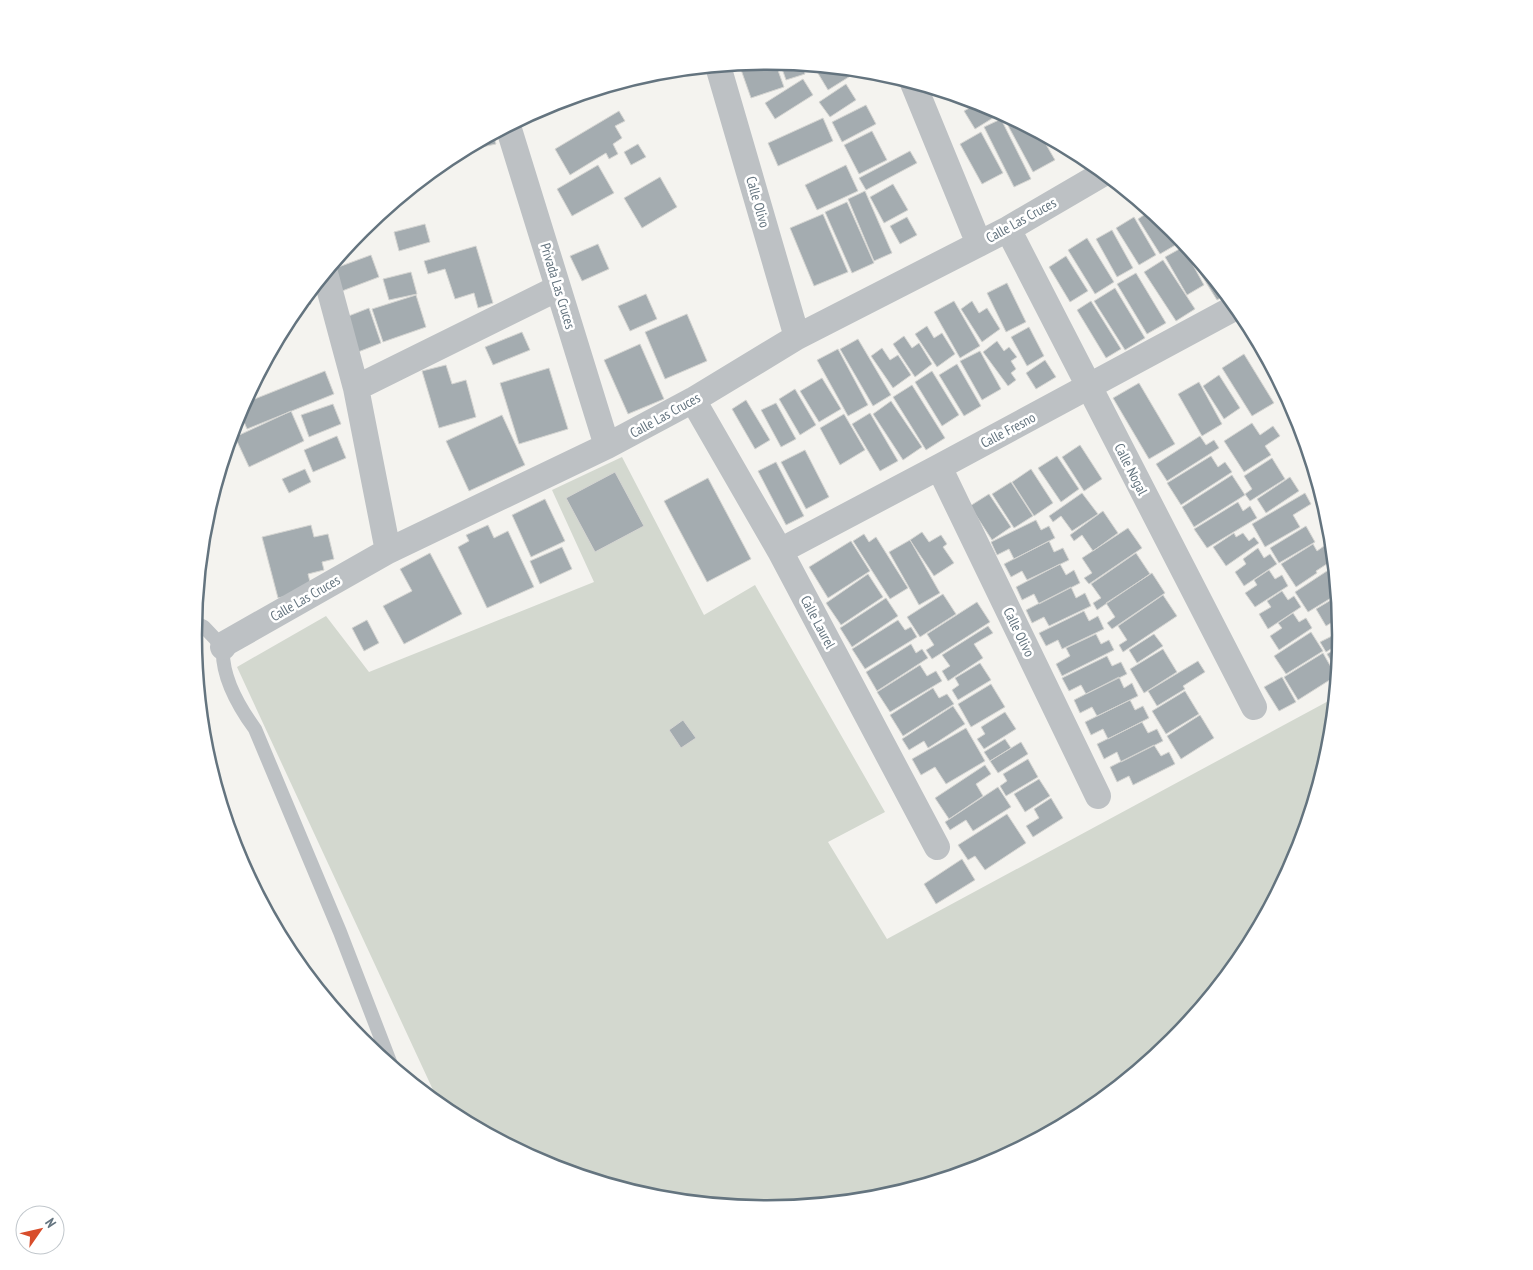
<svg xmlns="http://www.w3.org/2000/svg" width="1533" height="1270" font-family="'PT Sans Narrow',sans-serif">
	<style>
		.green { fill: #d3d8cf }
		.building { fill: #a4acb0; stroke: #d5d5d2 }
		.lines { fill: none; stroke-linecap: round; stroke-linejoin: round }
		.lane { stroke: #bdc1c4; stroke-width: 14 }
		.street { stroke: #bdc1c4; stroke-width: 26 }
		.labels { text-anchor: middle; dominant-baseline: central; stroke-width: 5; stroke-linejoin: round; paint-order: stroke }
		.street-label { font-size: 14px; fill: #64747f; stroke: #fff }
		.rim { fill: none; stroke: #64747f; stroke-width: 2.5 }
	</style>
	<rect width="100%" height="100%" fill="#f4f3ef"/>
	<path class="green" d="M622,457l82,158 51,-30 130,227 -57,30 59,97 447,-241 -5,49 -33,108 -53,99 -71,87 -87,71 -99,53 -108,33 -112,11 -112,-11 -107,-33 -99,-53 -8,-7 -203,-438 89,-51 43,56 225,-90 -42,-92z"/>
	<path class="building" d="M767,61l8,1 9,25 -33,11 -12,-34z
		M780,63l22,2 3,9 -19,6z
		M821,67l39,3 -32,20 -12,-20z
		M803,79l10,16 -38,24 -10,-16z
		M846,84l10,16 -26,17 -11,-15z
		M960,97l12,4 -8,4z
		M978,103l23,10 -26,16 -11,-18z
		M866,105l10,19 -34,18 -10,-20z
		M619,111l6,10 -10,5 7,12 -9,6 5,10 -9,5 -3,-6 -36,22 -15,-26z
		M1009,117l31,17 15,26 -22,12 -28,-52z
		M823,118l10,23 -55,25 -10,-23z
		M1001,119l30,60 -17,8 -30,-60z
		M872,131l15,29 -28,14 -15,-29z
		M981,132l22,41 -21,11 -22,-40z
		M493,134l3,10 -28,6 -1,-2z
		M638,144l8,13 -15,8 -7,-13z
		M910,151l7,12 -51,27 -7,-12z
		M598,165l16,28 -42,23 -15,-27z
		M846,165l12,26 -41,19 -12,-25z
		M660,177l17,30 -35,21 -18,-30z
		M893,184l15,26 -24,13 -14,-26z
		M865,191l27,62 -18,8 -26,-62z
		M847,202l27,61 -22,10 -27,-61z
		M1150,211l18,15 11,17 -19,11 -22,-35z
		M823,214l25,58 -34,14 -24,-58z
		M907,217l10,18 -17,9 -10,-18z
		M1134,217l22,38 -17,10 -23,-37z
		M425,224l5,18 -31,9 -5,-19z
		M1112,230l21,38 -16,9 -21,-38z
		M1087,238l27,44 -19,12 -27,-44z
		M598,244l11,25 -27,12 -12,-25z
		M1182,244h2l42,51 -9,5z
		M476,246l17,57 -15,5 -4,-15 -19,6 -10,-30 -17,5 -4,-13z
		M1183,247l21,38 -17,10 -22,-38z
		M371,255l8,22 -37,14 -9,-22z
		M1066,256l22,35 -18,11 -21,-35z
		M1163,260l32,49 -19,12 -32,-49z
		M411,272l6,22 -28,6 -6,-21z
		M1136,273l30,50 -19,11 -30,-50z
		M1007,283l19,39 -20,10 -19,-39z
		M1115,288l30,50 -20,12 -31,-49z
		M308,294l3,10 -16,6z
		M646,294l11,25 -27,12 -12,-25z
		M416,295l10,32 -43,15 -11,-33z
		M954,301l26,45 -20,12 -26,-46z
		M972,301l7,12 8,-5 13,21 -18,13 -21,-33z
		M1091,301l30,48 -15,9 -29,-48z
		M369,308l12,35 -23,9 -12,-35z
		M687,314l20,47 -42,18 -20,-47z
		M927,326l7,12 8,-5 13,21 -18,13 -22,-33z
		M1029,327l15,29 -17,10 -16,-29z
		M522,332l8,18 -37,15 -8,-18z
		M904,336l8,12 7,-5 13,21 -17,13 -22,-33z
		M858,339l33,56 -18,11 -33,-57z
		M997,341l7,10 5,-4 8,10 -6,4 5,8 -5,4 5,7 -8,6 -25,-34z
		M640,344l24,55 -36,15 -24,-54z
		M882,348l8,12 8,-5 13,20 -18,13 -22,-32z
		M838,349l30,56 -20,11 -31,-56z
		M980,351l21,38 -19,11 -22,-39z
		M1244,354l30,49 -22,13 -30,-48z
		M1045,360l11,17 -20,12 -10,-16z
		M957,364l24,42 -17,10 -25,-41z
		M446,365l6,19 14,-4 10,37 -37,11 -17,-57z
		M549,368l19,61 -49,15 -19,-61z
		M325,371l9,23 -87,35 -8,-19 3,-6z
		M932,371l27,44 -17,11 -27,-44z
		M1219,375l21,33 -16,11 -21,-33z
		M822,378l19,31 -22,13 -19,-31z
		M1199,382l23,42 -20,12 -24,-42z
		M1139,383l36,61 -26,15 -36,-61z
		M912,385l33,53 -19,12 -33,-53z
		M795,389l21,36 -16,10 -21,-36z
		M746,400l24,40 -15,9 -23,-40z
		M891,401l31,46 -19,13 -30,-46z
		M776,403l20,36 -15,8 -20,-37z
		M333,404l8,20 -32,13 -8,-22z
		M291,411l13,30 -55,26 -14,-30z
		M870,413l28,48 -18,10 -28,-47z
		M844,414l21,36 -25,15 -20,-37z
		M502,415l23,50 -56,26 -23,-50z
		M1252,423l8,12 13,-9 7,10 -15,10 6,9 -27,17 -20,-31z
		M337,436l9,22 -33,14 -9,-22z
		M1200,436l6,9 8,-5 5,8 -52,33 -11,-17z
		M1080,445l22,34 -18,12 -22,-34z
		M805,450l24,47 -23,12 -25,-47z
		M1057,456l22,33 -18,13 -23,-34z
		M1211,456l7,11 7,-5 7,10 -51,33 -14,-22z
		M1272,458l13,21 -35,22 -5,-7 7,-5 -8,-13z
		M776,462l28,54 -18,9 -28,-54z
		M305,469l6,13 -22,11 -7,-14z
		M1031,469l22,34 -19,13 -22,-34z
		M615,472l29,54 -49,26 -29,-54z
		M1232,475l13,20 -51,32 -12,-20z
		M1290,477l9,14 -33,22 -9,-14z
		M708,478l43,81 -44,23 -43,-81z
		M1011,482l22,34 -19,12 -22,-34z
		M1082,493l16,21 -26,17 -11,-15 -8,6 -4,-6z
		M1305,493l6,11 -18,11 7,12 -35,20 -13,-23z
		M989,494l22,33 -19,13 -22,-34z
		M545,499l20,42 -34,16 -19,-42z
		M1238,502l5,9 7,-5 7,12 -50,30 -13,-19z
		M1103,511l15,22 -25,18 -11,-16 -8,6 -4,-6z
		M1036,520l5,10 8,-4 6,12 -41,21 -5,-10 -12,6 -6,-13z
		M311,525l3,12 14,-3 6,25 -12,3 2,8 -16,4 4,16 -34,8 -16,-61z
		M488,525l6,13 14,-7 26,56 -47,21 -29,-61 11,-6 -3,-6z
		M1306,526l9,16 -36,21 -9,-15z
		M1128,528l14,20 -53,36 -5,-6 8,-5 -10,-15z
		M922,532l7,10 12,-7 6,9 -4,3 11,16 -20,13 -24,-36z
		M1234,533l2,4 7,-4 6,8 5,-4 5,6 -33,23 -13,-19z
		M864,534l5,8 7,-5 32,51 -18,11 -37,-58z
		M910,540l30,53 -21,12 -30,-53z
		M851,541l19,30 -42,27 -19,-31z
		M1049,541l5,11 9,-4 6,12 -42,20 -5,-9 -11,6 -7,-13z
		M1331,541l2,19 -17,11 1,2 -21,14 -15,-23 32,-20 4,7z
		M562,547l10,22 -32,15 -10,-23z
		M1258,548l6,10 6,-4 7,10 -33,22 -9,-14 11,-8 -3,-5z
		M430,553l32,61 -58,30 -21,-38 29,-15 -12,-22z
		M1136,553l14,21 -53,36 -4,-7 8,-5 -10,-14z
		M1060,564l6,11 8,-5 6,13 -41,21 -5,-10 -12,6 -6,-13z
		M1330,569l4,7 2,19 -28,17 -13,-20z
		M1269,570l6,9 7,-4 6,11 -33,21 -10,-14 12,-8 -3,-5z
		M1152,573l13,20 -53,36 -5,-6 8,-6 -9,-14z
		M868,574l15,23 -42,28 -15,-22z
		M1071,587l5,11 9,-5 6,13 -42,20 -5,-9 -12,6 -6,-13z
		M1282,591l6,9 6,-4 7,11 -33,22 -9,-15 12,-7 -4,-6z
		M943,594l13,20 -36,23 -13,-20z
		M1163,595l14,21 -54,36 -4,-7 8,-5 -9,-14z
		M1336,597l3,21 -13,8 -10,-17z
		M886,598l12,18 -46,31 -12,-19z
		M977,602l13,20 -58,37 -6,-9 8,-5 -7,-11z
		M1084,611l5,10 9,-5 6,13 -42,20 -4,-9 -12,6 -7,-13z
		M1293,613l6,9 7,-4 6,10 -33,22 -9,-14 12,-8 -4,-5z
		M367,620l12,23 -15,8 -12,-23z
		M898,620l7,10 6,-3 6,10 -52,32 -13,-20z
		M1339,621l1,14v1l-2,-4 -2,2 -5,-8z
		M988,626l5,7 -19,11 9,14 -35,23 -6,-10 8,-5 -8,-11z
		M1311,632l12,19 -37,23 -12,-18z
		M1096,634l5,10 8,-4 5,10 -52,26 -6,-12 14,-8 -4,-8z
		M1154,634l9,12 -26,17 -8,-13z
		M1334,635l5,9 -13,8 -6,-10z
		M911,644l5,9 6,-4 6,9 -51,33 -11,-19z
		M1339,647l-2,25 -10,-18z
		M1163,649l14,23 -33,21 -14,-24z
		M1323,653l13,23 -38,24 -14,-23z
		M1107,656l5,10 9,-4 6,12 -41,20 -5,-9 -12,6 -7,-13z
		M1198,661l7,11 -22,14 2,3 -28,17 -9,-15z
		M980,663l11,17 -33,20 -6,-10 7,-5 -4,-7z
		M920,665l7,11 9,-5 6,10 -52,31 -13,-20z
		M1119,677l5,11 8,-5 6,13 -41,20 -5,-9 -12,6 -6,-13z
		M1282,677l14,25 -17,9 -15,-24z
		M991,684l14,23 -34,20 -13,-23z
		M933,688l6,10 8,-4 7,10 -51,32 -13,-21z
		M1185,691l14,23 -33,20 -14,-23z
		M1130,700l5,10 8,-4 6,12 -41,21 -5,-10 -12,6 -6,-13z
		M953,706l12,18 -37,24 -4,-7 -15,9 -7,-11z
		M1005,712l11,17 -32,20 -7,-10 8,-5 -4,-7z
		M1200,715l14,23 -33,21 -14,-23z
		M683,720l13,18 -15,10 -12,-18z
		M1142,722l6,11 9,-4 6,12 -42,21 -4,-10 -13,7 -7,-15z
		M966,728l19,33 -39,23 -11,-17 -14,8 -9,-16z
		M1005,739l6,9 -21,13 -6,-9z
		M1021,742l7,12 -30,19 -8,-12z
		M1154,745l7,11 8,-4 6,12 -42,21 -4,-9 -12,6 -7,-15z
		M1028,759l10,18 -32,19 -6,-10 7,-5 -4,-7z
		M985,765l6,9 -15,10 7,12 -34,23 -14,-21z
		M1039,779l11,17 -25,16 -11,-18z
		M998,787l13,20 -38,24 -7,-11 -16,10 -5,-8z
		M1051,798l12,20 -30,19 -7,-11 13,-8 -5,-9z
		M1007,814l19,29 -41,27 -10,-14 -7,4 -10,-15z
		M962,859l13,21 -39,24 -12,-20z"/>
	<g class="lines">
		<path class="lane" d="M194,622l10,5 19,20c-2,28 16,60 32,82l85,203 52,135"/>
		<path class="street" d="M718,66l79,271
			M913,83l66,161
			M508,126l99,320
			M1008,229l246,478
			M325,273l31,115 32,163
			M356,388l202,-100
			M693,400l87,151 157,296
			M939,467l159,329
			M780,551l159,-84 297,-160
			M223,647l3,-4 162,-92 219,-105 86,-46 104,-63 211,-108 96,-56"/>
	</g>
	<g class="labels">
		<g class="street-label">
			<text transform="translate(758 202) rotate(74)">Calle Olivo</text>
			<text transform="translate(1021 220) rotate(-29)">Calle Las Cruces</text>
			<text transform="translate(558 286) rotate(73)">Privada Las Cruces</text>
			<text transform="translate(665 415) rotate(-29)">Calle Las Cruces</text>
			<text transform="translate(1008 430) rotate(-28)">Calle Fresno</text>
			<text transform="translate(1131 469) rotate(63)">Calle Nogal</text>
			<text transform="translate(305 598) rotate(-30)">Calle Las Cruces</text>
			<text transform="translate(818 622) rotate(62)">Calle Laurel</text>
			<text transform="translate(1019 632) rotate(64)">Calle Olivo</text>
		</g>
	</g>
	<path d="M0 0H1533V1270H0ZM202 635a565 565 0 1 1 1130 0a565 565 0 1 1-1130 0Z" fill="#fff" fill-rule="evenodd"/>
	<path class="rim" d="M202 635a565 565 0 1 1 1130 0a565 565 0 1 1-1130 0Z"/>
	<g transform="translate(40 1230) rotate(56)"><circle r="24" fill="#ffffff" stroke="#c1c7cc"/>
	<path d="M0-4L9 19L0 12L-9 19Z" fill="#d84d2b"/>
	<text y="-8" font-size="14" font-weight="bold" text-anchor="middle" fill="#64747f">N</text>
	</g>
</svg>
